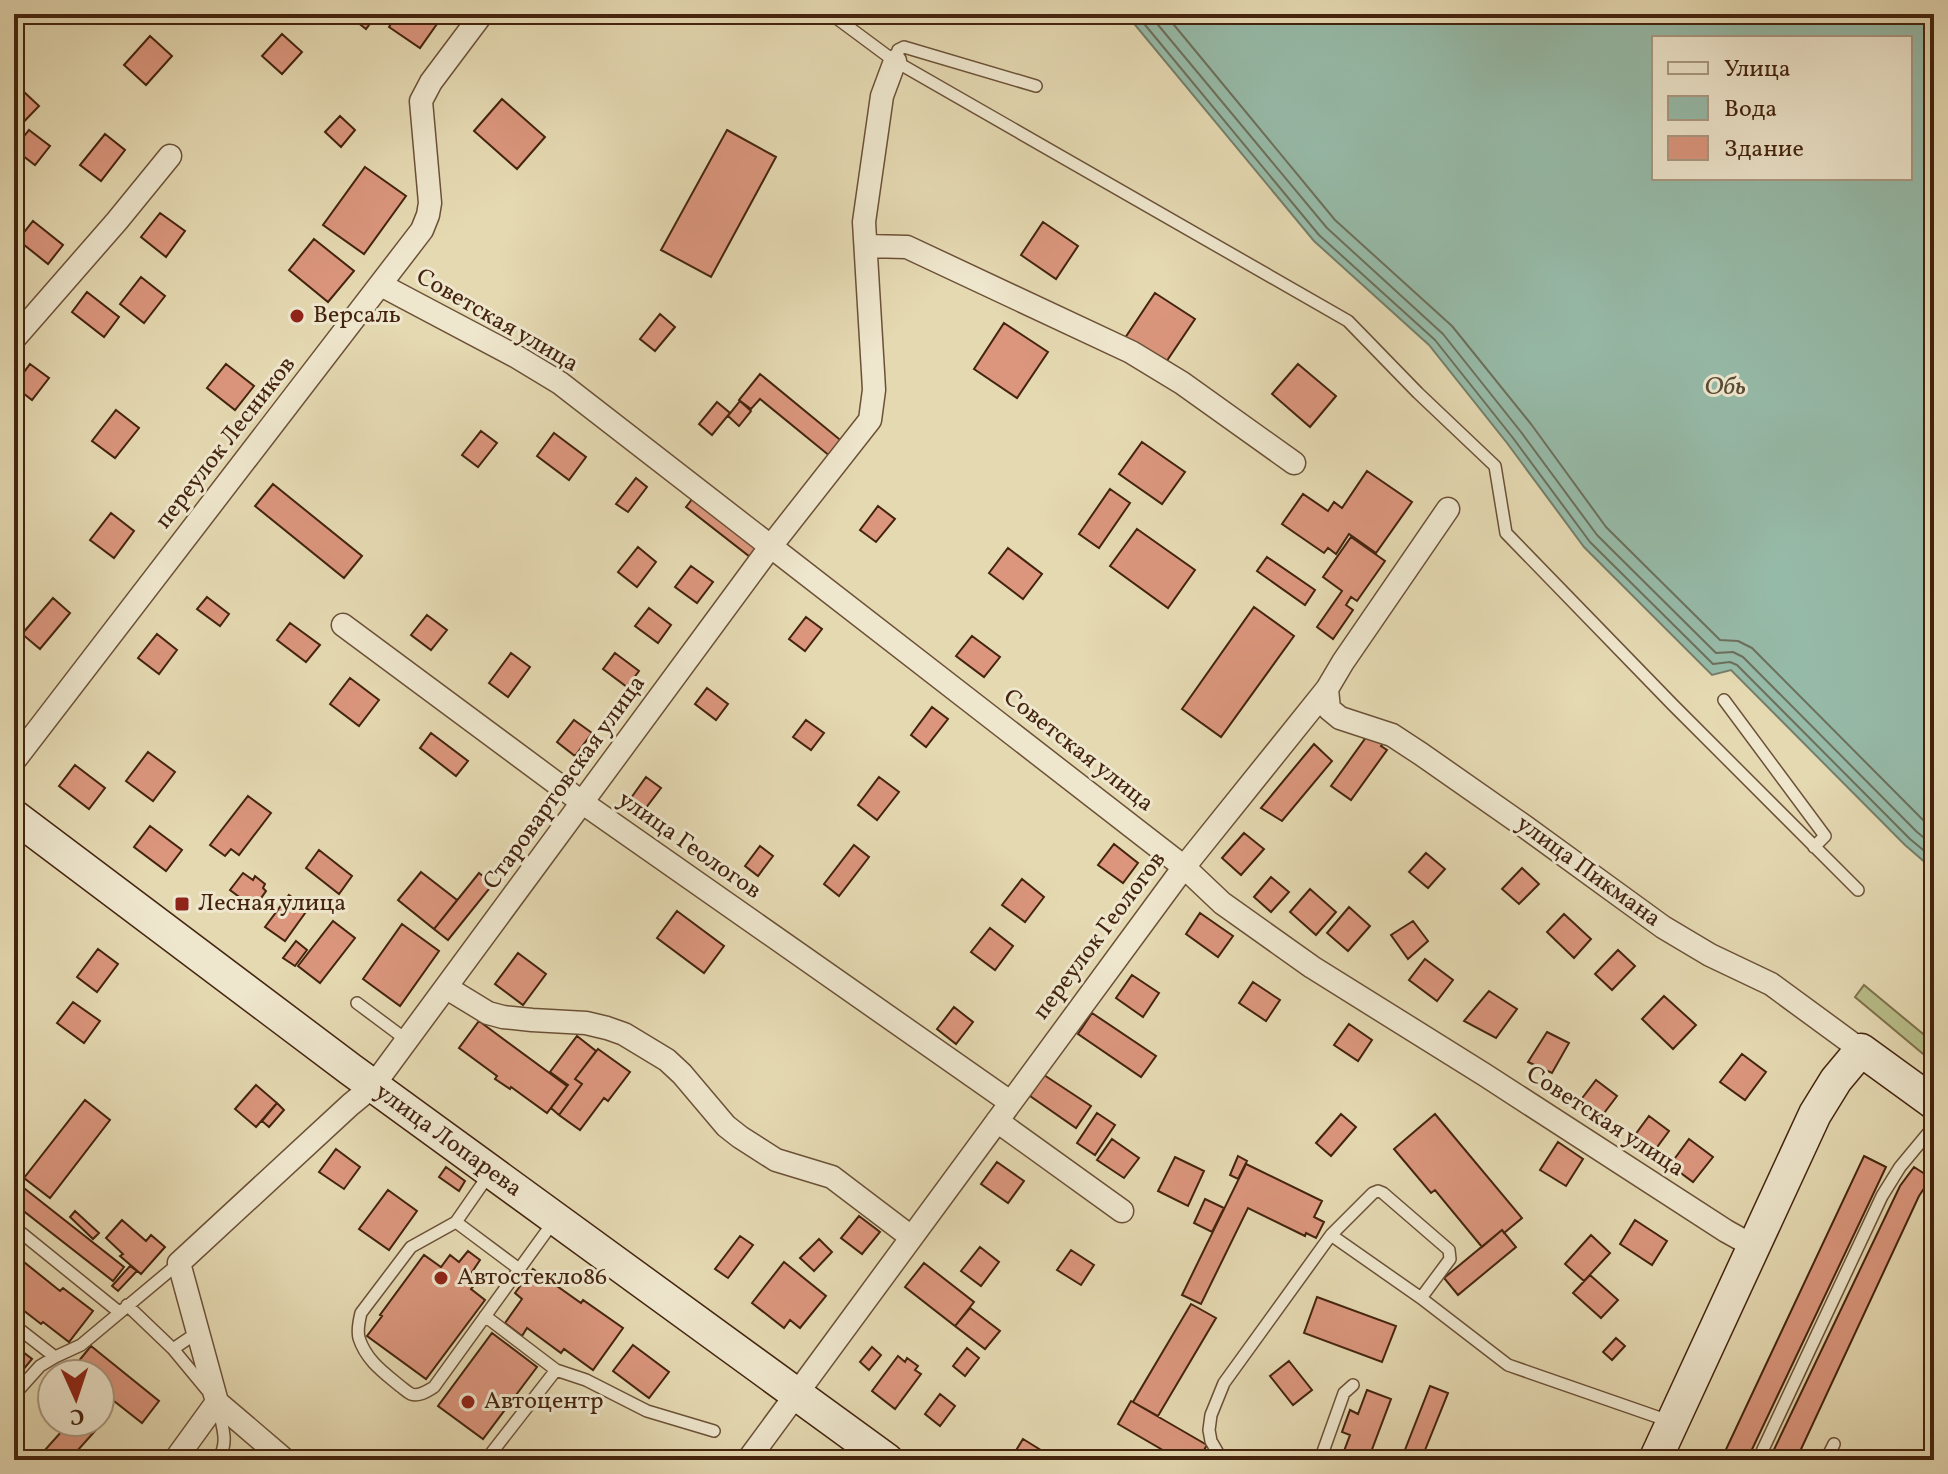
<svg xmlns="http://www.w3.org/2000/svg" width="1948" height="1474" font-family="Vollkorn,serif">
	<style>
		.green { fill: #b8be89; stroke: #7e714c; stroke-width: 2 }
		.water { fill: #96baa8; stroke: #757e6a; stroke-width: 2; fill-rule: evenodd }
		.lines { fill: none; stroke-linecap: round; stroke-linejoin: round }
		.shore { stroke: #6d6f5b; stroke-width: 2 }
		.building { fill: #db967d; stroke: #44240e; stroke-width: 2 }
		.lane-casing { stroke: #6c5137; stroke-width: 14 }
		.street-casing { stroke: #6c5137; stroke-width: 25 }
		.secondary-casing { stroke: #44240e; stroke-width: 35 }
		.lane { stroke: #eee6cd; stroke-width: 11 }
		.street { stroke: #eee6cd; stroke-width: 22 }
		.secondary { stroke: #eee6cd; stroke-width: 32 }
		.poi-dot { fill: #8f2418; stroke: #eee6cd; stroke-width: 3 }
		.labels { text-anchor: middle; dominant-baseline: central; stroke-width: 6; stroke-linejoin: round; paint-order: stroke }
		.poi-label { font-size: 24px; fill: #44240e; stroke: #eee6cd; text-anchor: start }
		.street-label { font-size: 24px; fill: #44240e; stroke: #eee6cd }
		.water-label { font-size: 26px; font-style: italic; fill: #584a34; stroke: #eee6cd }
	</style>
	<rect width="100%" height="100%" fill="#e5d9b2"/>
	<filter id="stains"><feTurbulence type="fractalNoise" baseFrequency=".0025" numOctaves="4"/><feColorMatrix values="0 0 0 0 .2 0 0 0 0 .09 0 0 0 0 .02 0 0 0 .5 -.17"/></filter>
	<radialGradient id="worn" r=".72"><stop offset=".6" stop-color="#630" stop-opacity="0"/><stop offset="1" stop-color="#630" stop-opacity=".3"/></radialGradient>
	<path class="green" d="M1864,985l70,58v20l-79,-66z"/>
	<path class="water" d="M1126,14h808v856l-29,-25 -174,-175 -19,5 -128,-128 -77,-104 -78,-98 -115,-104zM1654,38h256v140h-256z"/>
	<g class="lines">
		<path class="shore" d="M1136,14l183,221 116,105 78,98 77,104 123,122 17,-2 7,3 173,174 24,20
			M1149,14l178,214 116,106 78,98 76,103 119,118 17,-1 10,5 174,175 17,14
			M1165,14l170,206 117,106 79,98 75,103 114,113 18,1 14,7 182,183"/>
	</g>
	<path class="building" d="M347,14h30l-11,15z
		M397,14h47l-24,34 -31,-21z
		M282,34l20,18 -20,22 -20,-18z
		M150,36l22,20 -26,29 -22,-20z
		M23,91l16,15 -25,26v-32z
		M502,99l43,38 -28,32 -43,-38z
		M340,116l15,14 -14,17 -16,-15z
		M29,130l21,16 -15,19 -21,-16z
		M727,130l49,27 -65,120 -50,-27z
		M105,134l20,16 -24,31 -21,-16z
		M365,167l41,29 -42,58 -41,-29z
		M160,213l25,18 -19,26 -25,-20z
		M33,221l30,24 -15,19 -30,-24z
		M1043,222l35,24 -22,33 -35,-24z
		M314,239l40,32 -26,31 -39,-32z
		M141,277l24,19 -21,27 -24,-19z
		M87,292l32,25 -15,20 -32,-25z
		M1155,293l40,26 -31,46 -39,-27z
		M660,314l15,13 -20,24 -15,-12z
		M1004,323l44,29 -31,46 -43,-29z
		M30,364l19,14 -17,22 -18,-14z
		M226,364l28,22 -19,24 -28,-22z
		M1298,364l38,32 -26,31 -38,-33z
		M760,374l84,69 -13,14 -71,-58 -9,10 -12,-9z
		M740,401l11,10 -12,15 -11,-10z
		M717,402l13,11 -18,22 -13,-11z
		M116,410l23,18 -24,30 -23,-17z
		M481,431l16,12 -19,24 -16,-12z
		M554,433l32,24 -17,23 -32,-24z
		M1142,442l43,30 -23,32 -43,-30z
		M1367,471l45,31 -36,51 -27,-19 -13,20 -8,-6 -4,5 -42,-29 21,-30 25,17 6,-9 8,6z
		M636,478l11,9 -19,25 -12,-8z
		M273,484l89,72 -18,22 -89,-72z
		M1110,489l20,14 -31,45 -20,-14z
		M697,493l68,53 -11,14 -68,-53z
		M878,506l17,13 -19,23 -16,-12z
		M111,513l23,18 -20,27 -24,-18z
		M1137,529l58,41 -27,38 -58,-42z
		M1351,537l34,24 -28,40 -6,-4 -5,8 7,5 -20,29 -16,-12 25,-36 -19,-14z
		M638,547l18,15 -19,25 -19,-15z
		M1008,548l34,26 -19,25 -34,-26z
		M1267,557l48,33 -10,15 -48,-34z
		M691,566l22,16 -16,21 -22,-16z
		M207,597l22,17 -9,12 -23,-17z
		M53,598l17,15 -30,36 -18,-15z
		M1254,607l40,29 -73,101 -39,-28z
		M649,608l22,17 -13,18 -23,-17z
		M427,615l20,15 -16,20 -20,-15z
		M806,617l16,12 -17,22 -16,-12z
		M290,623l30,22 -14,17 -29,-22z
		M157,634l20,16 -18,24 -21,-16z
		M972,636l28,21 -16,20 -28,-21z
		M511,653l19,14 -22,30 -19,-14z
		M615,653l24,18 -12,16 -24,-18z
		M350,678l29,22 -20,26 -29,-22z
		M707,688l21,16 -12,16 -21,-16z
		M932,707l16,12 -22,28 -15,-12z
		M574,720l18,13 -17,23 -18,-14z
		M806,720l18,13 -13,17 -18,-13z
		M431,733l37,28 -12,15 -36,-28z
		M1367,736l18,5 -4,5 6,4 -36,50 -20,-14z
		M1314,744l18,17 -50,60 -21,-13z
		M148,752l27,20 -22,29 -27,-20z
		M75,765l30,23 -16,21 -30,-23z
		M646,777l15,11 -16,21 -14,-11z
		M879,777l20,15 -22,28 -19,-15z
		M248,796l23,17 -32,42 -8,-6 -6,7 -15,-11z
		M150,826l32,24 -16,21 -32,-24z
		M1244,833l20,16 -23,26 -19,-17z
		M1114,844l24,19 -15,20 -25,-18z
		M854,845l15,12 -30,39 -15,-12z
		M760,846l13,10 -15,20 -13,-10z
		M319,850l33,26 -13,18 -33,-26z
		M1426,853l19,16 -17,19 -19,-16z
		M1522,868l17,16 -20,20 -17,-15z
		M421,872l36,28 -23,29 -36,-29z
		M243,873l10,7 2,-4 10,8 -2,4 3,3 -12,17 -24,-18z
		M479,873l14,11 -45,56 -14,-11z
		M1271,877l18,15 -18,20 -17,-15z
		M1022,879l22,18 -19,25 -23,-17z
		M1310,889l26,23 -20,23 -26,-23z
		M289,895l19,14 -23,32 -20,-14z
		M1349,907l21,19 -22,25 -21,-18z
		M677,911l47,35 -20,27 -47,-35z
		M1200,913l33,23 -15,21 -32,-23z
		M1564,914l27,25 -17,19 -27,-26z
		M333,921l22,17 -35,45 -22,-17z
		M1413,921l15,20 -20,18 -17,-24z
		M402,924l37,27 -39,55 -37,-27z
		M990,928l23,18 -18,24 -24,-18z
		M296,941l11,9 -12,16 -12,-8z
		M98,949l20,15 -21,28 -20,-15z
		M1618,950l17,16 -23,24 -17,-16z
		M518,953l28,21 -23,31 -28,-21z
		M1425,959l28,21 -16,21 -28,-21z
		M1132,975l27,18 -16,24 -27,-19z
		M1253,982l27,18 -14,21 -27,-18z
		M1489,991l28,18 -21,29 -32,-17z
		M1664,996l32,29 -23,24 -31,-30z
		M73,1002l27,19 -16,22 -27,-20z
		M954,1007l19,15 -17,22 -19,-15z
		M1092,1013l64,43 -15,21 -63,-43z
		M479,1021l88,65 -20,27 -36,-26 -1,2 -15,-10 2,-3 -38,-28z
		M1349,1024l23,16 -14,21 -24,-16z
		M1547,1032l22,11 -17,30 -24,-11z
		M577,1036l19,15 -21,28 7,5 -23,31 -8,-7 17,-23 -18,-13z
		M598,1049l32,23 -22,29 -4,-3 -24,32 -21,-15 23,-31 -7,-5z
		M1742,1054l24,18 -21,28 -25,-18z
		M1044,1075l47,31 -15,22 -46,-32z
		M1596,1080l21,16 -16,21 -21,-16z
		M256,1085l21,18 -21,24 -21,-18z
		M85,1100l25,20 -60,78 -26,-20z
		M277,1103l7,7 -15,17 -7,-6z
		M1097,1113l18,12 -20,30 -18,-12z
		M1341,1114l15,13 -25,29 -15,-13z
		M1435,1114l87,104 -18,15 -2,-3 -20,17 -47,-57 -4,3 -37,-44z
		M1649,1116l20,15 -17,23 -20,-15z
		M1112,1139l27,19 -15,20 -27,-18z
		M1689,1139l24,18 -20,25 -23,-17z
		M1558,1142l25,17 -17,27 -26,-16z
		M336,1149l24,18 -16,22 -25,-17z
		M1238,1156l9,5 -9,18 -8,-4z
		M1864,1156l22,11 -139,293h-26z
		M1175,1157l29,14 -16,35 -30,-15z
		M997,1162l27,19 -16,22 -27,-19z
		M1246,1164l76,37 -8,16 10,5 -8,16 -10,-5 -1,3 -57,-28 -47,96 -19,-9z
		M446,1167l19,14 -6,10 -20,-14z
		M1914,1167l17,11 -12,18 -123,264h-27l131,-274z
		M15,1181l109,86 -11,14 -96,-75 -3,4z
		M388,1190l29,21 -28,39 -30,-21z
		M1205,1199l19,9 -12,24 -18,-9z
		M75,1211l24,22 -6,6 -23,-22z
		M859,1216l21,16 -18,22 -21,-16z
		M122,1220l24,21 5,-6 14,12 -24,27 -21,-18 3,-2 -17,-16z
		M1635,1220l32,21 -15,24 -32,-21z
		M1502,1230l14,17 -58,48 -14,-17z
		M1591,1235l19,18 -26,28 -19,-17z
		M740,1236l13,9 -25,33 -13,-9z
		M819,1239l13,13 -18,19 -14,-13z
		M980,1247l19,15 -18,24 -20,-15z
		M1071,1250l23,15 -13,20 -24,-15z
		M468,1251l12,9 -8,12 8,6 -9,11 14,11 -59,79 -59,-43 15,-20 -2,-1 44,-60 17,12 9,-12 9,7z
		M14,1254l46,37 3,-3 30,23 -24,31 -26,-20 -2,2 -27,-21z
		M784,1262l42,34 -26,32 -10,-8 -6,8 -32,-25z
		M924,1263l50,39 -19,24 -50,-39z
		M130,1266l7,5 -19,20 -6,-5z
		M533,1269l48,34 2,-3 40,28 -30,42 -29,-21 -3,4 -34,-25 -5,8 -17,-13 17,-24 -7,-6z
		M1590,1275l28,25 -17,18 -28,-25z
		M1317,1297l79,29 -14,36 -78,-29z
		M1191,1304l25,14 -58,98 -25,-14z
		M970,1308l30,23 -15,18 -30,-23z
		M492,1333l45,34 -54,72 -45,-33z
		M1616,1338l9,8 -13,14 -9,-8z
		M14,1345l18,14 -18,22z
		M633,1345l36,27 -20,26 -36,-27z
		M91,1346l68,55 -17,22 -42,-33v-16h-20l-7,-6z
		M872,1347l9,8 -12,15 -9,-8z
		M967,1348l12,10 -14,18 -12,-10z
		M898,1356l7,6 2,-4 11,8 -3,4 6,4 -26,35 -23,-18z
		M1289,1361l23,29 -19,15 -23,-29z
		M1430,1386l18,7 -27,67h-20z
		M1367,1390l24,9 -23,61h-25l-2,-1 9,-24 -8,-3 8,-22 8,4z
		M940,1394l15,12 -15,20 -15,-12z
		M1131,1401l76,44 -9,15h-18l-62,-36z
		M100,1417l4,4 -35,39h-33l34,-38h30z
		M1023,1439l29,18 -3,3h-39z"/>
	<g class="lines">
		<g class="lane-casing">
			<path id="lane" d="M831,14l62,46 455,261 70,72 77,73 11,67 167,172 185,185
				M895,61l3,-11 6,-3 132,39
				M1724,700l101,136 -11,11
				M357,1003l51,38
				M490,1173l-34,49 -45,25 -50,66c-2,8 -4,17 -2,25 7,22 24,34 41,48 4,3 7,6 11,8 8,3 16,-3 23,-7l120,-166
				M456,1222l63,47
				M14,1227l105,85
				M1331,1235l90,63 87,67 161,56
				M127,1305l46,44 25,-17
				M485,1316l71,54 30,10 61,31 67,20
				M14,1325l41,32 26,-12 98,-82
				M173,1349l34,41
				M14,1395l26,-29 15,-9
				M217,1460c13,-16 5,-34 1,-53
				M486,1460l70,-90
				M1222,1460l-11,-19 -2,-11 2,-15 13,-32 107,-148 42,-42 5,-2 5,2 66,57 1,9 -29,39
				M1320,1460l24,-67 9,-8
				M1758,1460l124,-264 18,-29 34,-41
				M1826,1460l8,-16"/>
		</g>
		<g class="street-casing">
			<path id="street" d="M866,246l41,1 224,105 51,31 112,80
				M381,285l136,72 43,26 624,484 38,36 90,64 173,108 241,156 27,15
				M14,339l103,-118 53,-65
				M343,625l240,178 427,299
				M1327,689l2,20 11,9 52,17 29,19 103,72 139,101 47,28 61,29 90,66
				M14,761l408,-531 6,-15 2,-12 -9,-102 10,-19 51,-68
				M447,988l41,25 15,4 29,3 54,3 21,5 17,6 43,26 15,14 44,52 14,11 36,23 56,17 79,60
				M997,1121l125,90
				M217,1402l-38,-139 171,-158 23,-19 398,-540 99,-126 4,-30 -1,-18 -9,-150 18,-126 13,-35
				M217,1402l68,58
				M175,1460l42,-58
				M748,1460l436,-593 143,-178 16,-27 105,-153"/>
		</g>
		<g class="secondary-casing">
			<path id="secondary" d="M14,816l336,253 537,391
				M1655,1460l160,-346 21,-34 25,-30 73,53"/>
		</g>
		<use href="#lane" class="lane"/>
		<use href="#street" class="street"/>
		<use href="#secondary" class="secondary"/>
	</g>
	<g class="poi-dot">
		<circle cx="297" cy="316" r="8"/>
		<rect x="174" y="896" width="16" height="16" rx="4"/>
		<circle cx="441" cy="1278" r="8"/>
		<circle cx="468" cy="1402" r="8"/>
	</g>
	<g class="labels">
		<g class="poi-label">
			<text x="313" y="316">Версаль</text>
			<text x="198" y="904">Лесная улица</text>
			<text x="457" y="1278">Автостекло86</text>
			<text x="484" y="1402">Автоцентр</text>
		</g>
		<g class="street-label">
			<text transform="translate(497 321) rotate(30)">Советская улица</text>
			<text transform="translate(226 443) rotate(-52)">переулок Лесников</text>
			<text transform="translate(1078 751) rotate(38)">Советская улица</text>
			<text transform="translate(565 783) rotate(-54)">Старовартовская улица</text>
			<text transform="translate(689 846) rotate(35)">улица Геологов</text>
			<text transform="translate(1588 872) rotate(36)">улица Пикмана</text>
			<text transform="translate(1100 936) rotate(-53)">переулок Геологов</text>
			<text transform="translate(1605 1122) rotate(33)">Советская улица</text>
			<text transform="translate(448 1141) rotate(36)">улица Лопарева</text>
		</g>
		<g class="water-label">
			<text x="1725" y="387">Обь</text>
		</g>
	</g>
	<rect width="1948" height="1474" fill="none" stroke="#e5d9b2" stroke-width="48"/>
	<rect x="16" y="16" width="1916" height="1442" fill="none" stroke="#44240e" stroke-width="4"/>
	<rect x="24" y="24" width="1900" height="1426" fill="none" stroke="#44240e" stroke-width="2"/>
	<rect x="1652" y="36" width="260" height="144" fill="#eee6cd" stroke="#aa9881" stroke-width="2"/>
	<rect x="1668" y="62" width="40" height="12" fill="#eee6cd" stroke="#aa9881" stroke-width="2"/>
	<text x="1724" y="76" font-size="24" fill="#44240e">Улица</text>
	<rect x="1668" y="96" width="40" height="24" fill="#96baa8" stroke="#aa9881" stroke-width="2"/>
	<text x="1724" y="116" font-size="24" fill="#44240e">Вода</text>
	<rect x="1668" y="136" width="40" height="24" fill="#db967d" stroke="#aa9881" stroke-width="2"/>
	<text x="1724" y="156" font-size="24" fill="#44240e">Здание</text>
	<g transform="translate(76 1398) rotate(177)"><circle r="38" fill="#eee6cd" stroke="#aa9881" stroke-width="2"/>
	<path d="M0-6L14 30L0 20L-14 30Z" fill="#8f2418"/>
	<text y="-12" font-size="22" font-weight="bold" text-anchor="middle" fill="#44240e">С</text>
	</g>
	<rect width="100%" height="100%" filter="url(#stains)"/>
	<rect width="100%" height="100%" fill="url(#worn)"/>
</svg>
